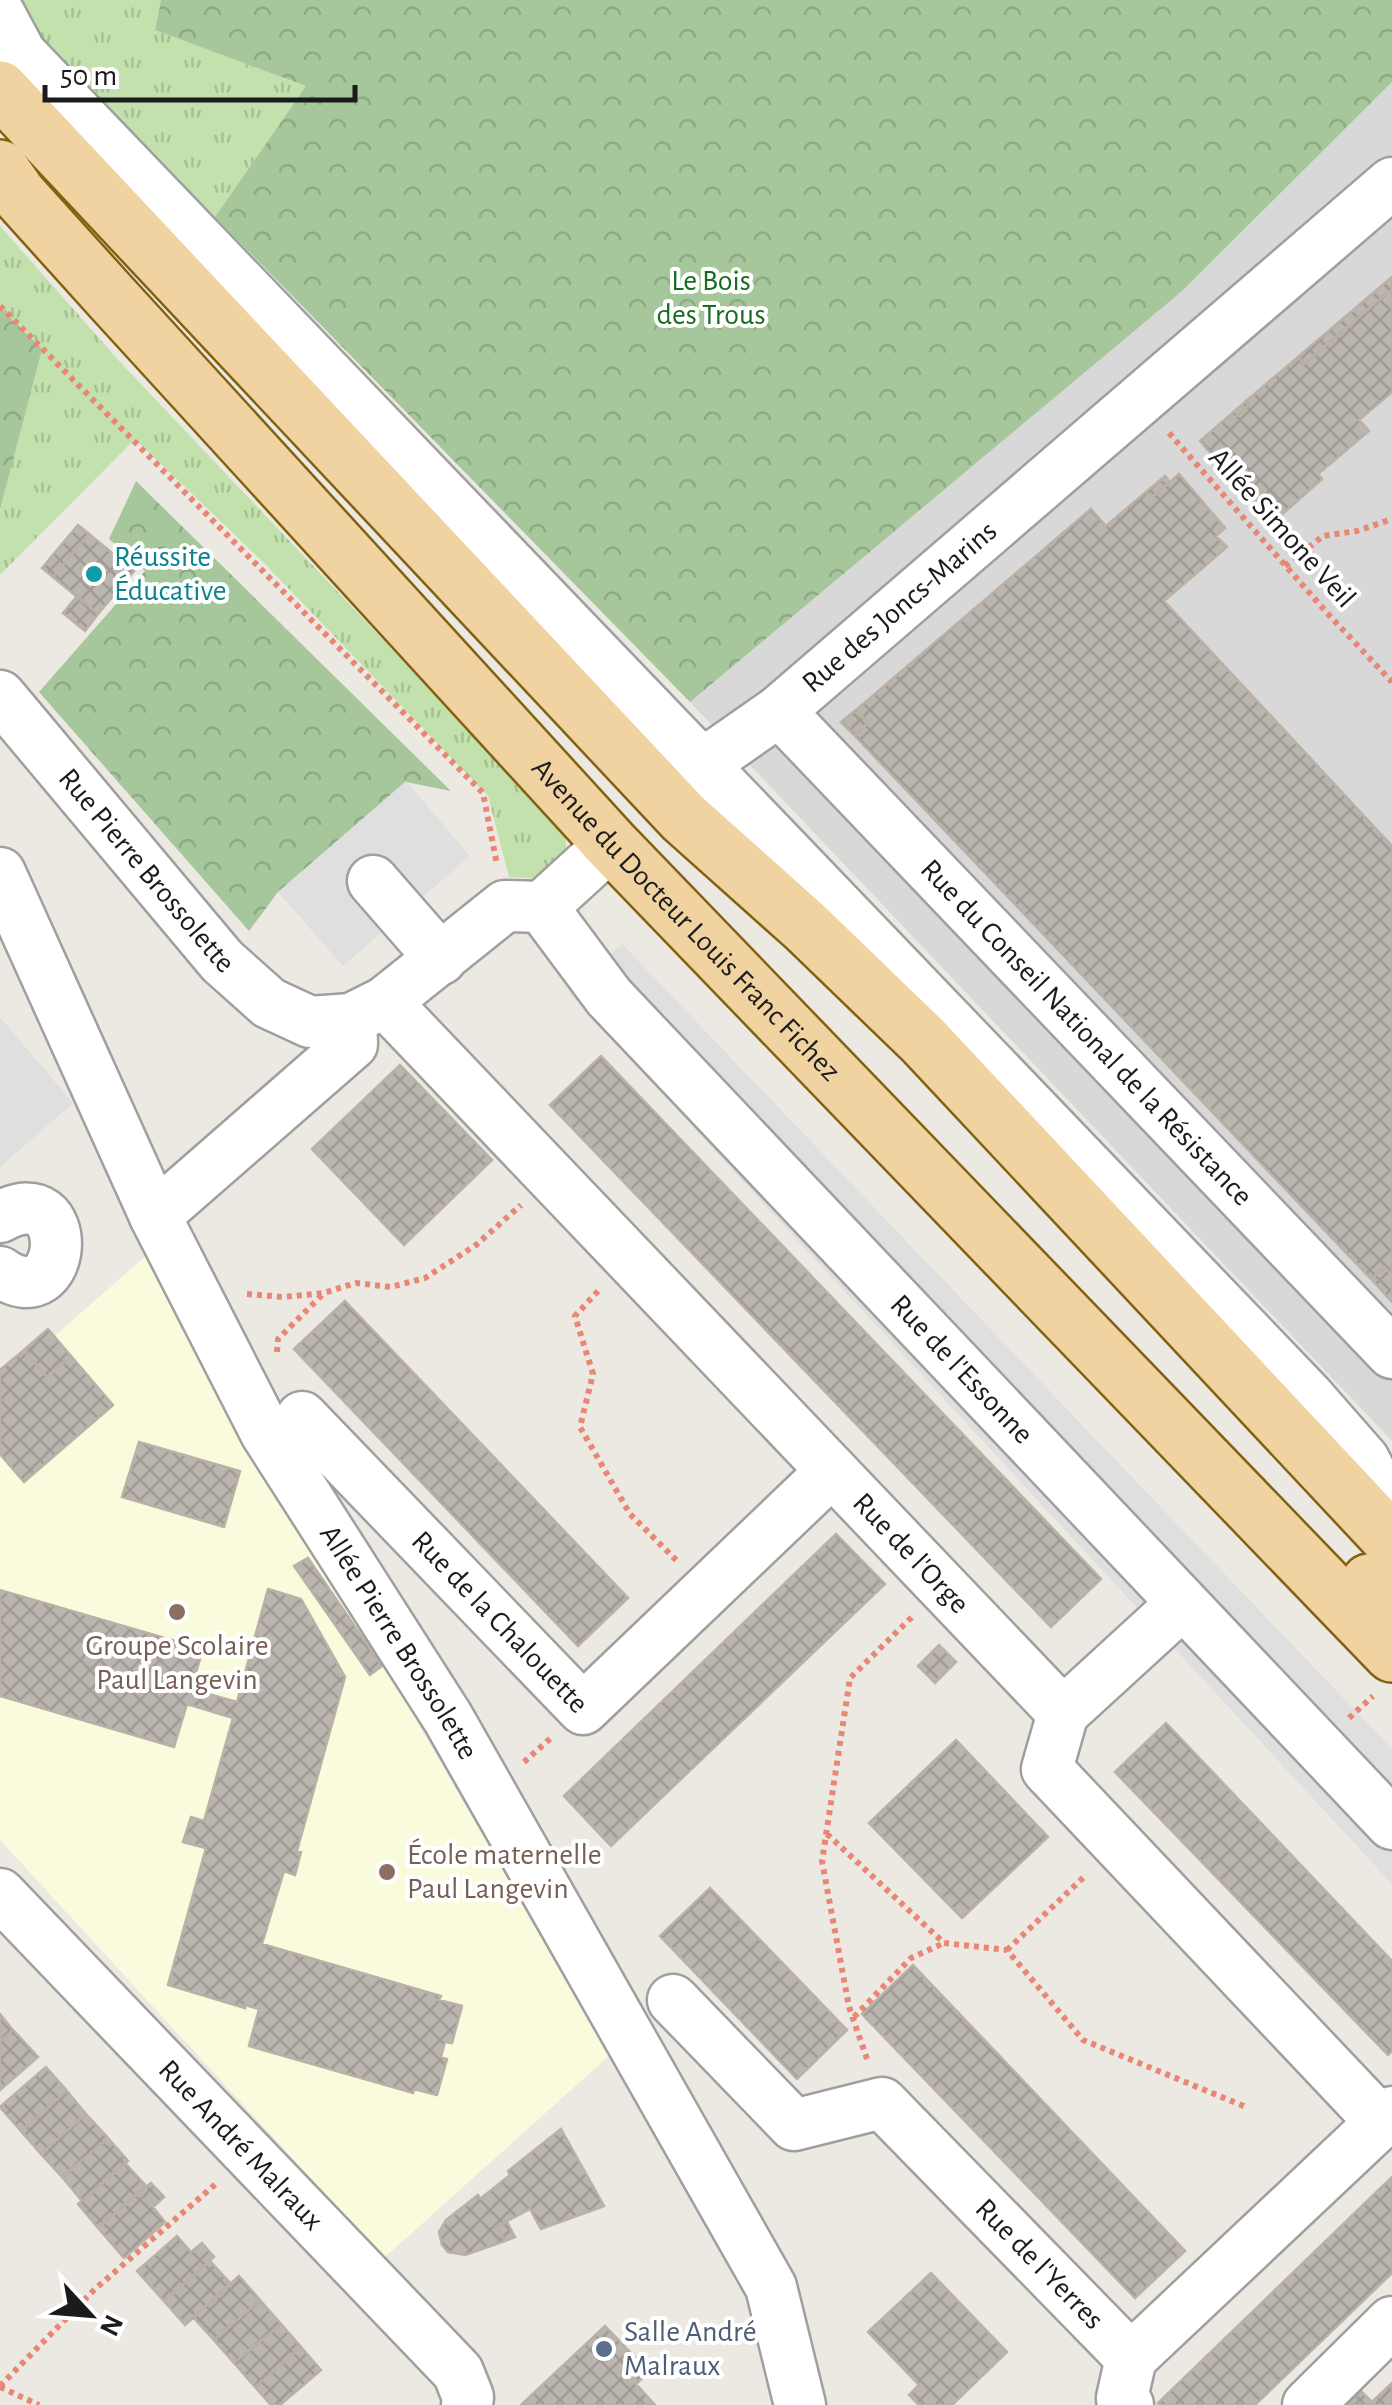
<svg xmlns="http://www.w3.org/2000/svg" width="1392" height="2405" font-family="'Alegreya Sans',sans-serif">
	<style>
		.residential { fill: #d9d8d8 }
		.education { fill: #f9fbdc }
		.grass { fill: url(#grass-tufts) }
		.forest { fill: url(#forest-crowns) }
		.parking { fill: #dfdfdf }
		.building { fill: url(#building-cross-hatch); stroke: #bbb0a6; stroke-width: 2.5 }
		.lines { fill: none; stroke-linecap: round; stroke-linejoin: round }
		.minor-casing { stroke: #9f9f9f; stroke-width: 55 }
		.major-casing { stroke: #826210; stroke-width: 60 }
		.path { stroke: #e98775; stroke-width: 6; stroke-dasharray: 5 5; stroke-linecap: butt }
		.minor { stroke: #fff; stroke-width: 50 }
		.major { stroke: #f1d3a2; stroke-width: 55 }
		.culture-dot { fill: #0f9aa8; stroke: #fff; stroke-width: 4 }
		.education-dot { fill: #8d6e63; stroke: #fff; stroke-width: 4 }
		.service-dot { fill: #5c6f8a; stroke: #fff; stroke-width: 4 }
		.labels { text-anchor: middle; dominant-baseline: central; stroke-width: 8; stroke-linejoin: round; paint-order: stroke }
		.park-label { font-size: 30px; fill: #176c22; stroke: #fff }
		.street-label { font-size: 30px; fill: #1b1b1b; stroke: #fff }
		.culture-label { font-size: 30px; fill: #0d838f; stroke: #fff; text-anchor: start }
		.education-label { font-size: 30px; fill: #785e54; stroke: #fff }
		.service-label { font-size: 30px; fill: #4e5e75; stroke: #fff; text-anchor: start }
	</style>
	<defs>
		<pattern id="grass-tufts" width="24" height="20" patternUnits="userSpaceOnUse" patternTransform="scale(2.5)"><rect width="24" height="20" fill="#c3e1ac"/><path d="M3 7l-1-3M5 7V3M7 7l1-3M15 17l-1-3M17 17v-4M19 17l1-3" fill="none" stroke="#a7c093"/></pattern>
		<pattern id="forest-crowns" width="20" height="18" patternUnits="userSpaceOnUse" patternTransform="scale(2.5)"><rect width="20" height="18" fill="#a5c79b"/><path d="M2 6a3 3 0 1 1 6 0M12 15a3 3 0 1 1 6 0" fill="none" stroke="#8daa85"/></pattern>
		<pattern id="building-cross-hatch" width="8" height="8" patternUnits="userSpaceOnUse" patternTransform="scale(2.5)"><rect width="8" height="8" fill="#bbb5af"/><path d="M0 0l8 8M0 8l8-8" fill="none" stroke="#a09b96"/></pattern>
	</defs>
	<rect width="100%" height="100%" fill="#ece9e2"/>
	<path class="residential" d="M1392,82v1359l-702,-739 491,-410z"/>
	<path class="education" d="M147,1255l463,800 -226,203 -384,-418v-456z"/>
	<path class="grass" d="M11,0h150l-6,30 151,56 -91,131 -169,-169z
		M0,226l121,137 444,469 3,32 -22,15 -37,-2 -21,-81 -224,-233 -129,-124 -135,136v-64l41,-162 -41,-41z"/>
	<path class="forest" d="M161,0h1231v82l-211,210 -491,410 -475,-485 91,-131 -151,-56z
		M0,308l42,41 -42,161z
		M136,481l315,310 -45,-9 -128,110 -29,39 -210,-239 106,-121 -36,-32z"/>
	<path class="parking" d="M406,781l64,75 -127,110 -65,-74z
		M622,944l770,805v135l-823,-891z
		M0,1017l73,86 -73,64z"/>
	<path class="building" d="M1392,277v12l-88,75 -6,-7z
		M1392,289v103l-33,28 10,11 -51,43 4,5 -44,39 -4,-5 -7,6 -67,-78 30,-26 3,4 16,-14 -3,-4 52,-44 6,7z
		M1246,401l3,4 -16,14 -3,-4z
		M1179,474l46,54 -9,8 11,11 -63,54 228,245v429l-7,-8 -14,12 -516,-543 13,-13 -12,-13 235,-201 15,17 40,-34 5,6z
		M1165,476l5,6 -19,16 -5,-6z
		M78,525l11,9 -36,43 -11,-9z
		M89,534l45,37 -36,43 -45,-37z
		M77,596l21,18 -13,17 -22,-18z
		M856,710l12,13 -13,13 -14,-14z
		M601,1056l500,523 -50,48 -501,-522z
		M400,1065l92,95 -88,85 -92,-96z
		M1385,1268l7,7v27l-21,-23z
		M345,1301l283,297 -50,48 -284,-297z
		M48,1329l23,27 -24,21 -23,-27z
		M24,1350l23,27 24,-21 42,49 -89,77 -24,-28v-84z
		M139,1442l101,29 -16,56 -102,-30z
		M836,1534l49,50 -274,262 -47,-50z
		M308,1558l74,108 -12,9 -76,-109z
		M268,1589l33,10 44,78 -48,174 4,1 -6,23 -11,-4 -22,73 179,52 -2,4 23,6 -10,37 -7,-1 -4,15 6,2 -10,36 -23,-6 -1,4 -164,-47 10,-37 -14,-4v3l-77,-23 38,-137 -23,-6 8,-25 13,4 29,-103 -46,-14 -13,43 -174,-51v-106l203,59 -12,40 46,13z
		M939,1645l17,17 -21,21 -17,-17z
		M1166,1723l226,238v90l-4,4 -273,-283z
		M956,1740l92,97 -86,81 -93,-95z
		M710,1888l137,142 -50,49 -137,-143z
		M913,1965l272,286 -50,47 -273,-284z
		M0,2014l13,16 -13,11z
		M13,2030l25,27 -38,33v-49z
		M46,2067l21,24 -46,40 -21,-24z
		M67,2091l19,23 -45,40 -20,-23z
		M86,2114l22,24 -46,39 -21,-23z
		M561,2129l43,77 -63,23 -11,-20 -34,18 9,14 -40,14 -17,-3 -6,-7 -3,-13 7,-12 32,-25 2,4 30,-24 -2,-4z
		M108,2138l20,23 -46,40 -20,-24z
		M125,2163l21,23 -48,42 -20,-24z
		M1392,2177v96l-137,132h-95l-2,-2z
		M151,2183l13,14 -11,10 12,15 -41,36 -26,-30z
		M507,2222l8,15 -10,4 -9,-14z
		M177,2236l14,16 11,-9 12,14 -50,44 -27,-30z
		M210,2261l21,23 -46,41 -21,-24z
		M931,2273l76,79 -55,53h-33l-10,-10 10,-10 -51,-53z
		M239,2276l21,24 -46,40 -21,-23z
		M260,2300l21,24 -47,39 -20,-23z
		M281,2324l20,23 -46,40 -21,-24z
		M605,2326l44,46 -13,12 19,21h-134z
		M301,2347l20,23 -41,35h-9l-16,-18z
		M1392,2383v22h-45l14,-14 11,11z"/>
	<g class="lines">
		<g class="minor-casing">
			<g id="minor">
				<path d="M0,15l21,39 40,42c414,435 833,865 1247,1300l56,64 28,54"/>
				<path id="s1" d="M0,696l222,265 47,42 41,19 41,-3 34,-17 120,-96 37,1 69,-63"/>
				<path id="s2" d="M779,711l613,642"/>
				<path id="s3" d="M668,752l45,5 66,-46 613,-528"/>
				<path id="s4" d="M0,873l155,343 111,217 182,285 323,569 29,118"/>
				<path d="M373,881l68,78"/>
				<path id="s5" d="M542,907l67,90 783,827"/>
				<path id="s6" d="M385,1002l678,711 -16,56 334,353"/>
				<path d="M155,1216l197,-172 -1,-25"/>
				<path d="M0,1217c79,-45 70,104 0,55"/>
				<path id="s7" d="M302,1417l281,292 249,-238"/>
				<path d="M1063,1713l119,-109"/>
				<path id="s8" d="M0,1894l458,478 10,25 -1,8"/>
				<path id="s9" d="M673,2000l121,125 88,-22 249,255 261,-246"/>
				<path d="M1128,2405l-6,-7 9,-40"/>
				<path d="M1308,2405l84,-83"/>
			</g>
		</g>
		<g class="major-casing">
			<g id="major">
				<path d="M0,89l684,729 122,109 118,114 468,500"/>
				<path id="s10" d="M0,168l19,27 92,102 500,547 781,810"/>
				<path d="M1369,1582l23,6"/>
			</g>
		</g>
		<path class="path" d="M0,306l483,487 14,72
			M1169,433l159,181 64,68
			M1285,566l38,-30 34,-5 35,-12
			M598,1291l-23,25 18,58 -13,53 50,87 48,48
			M247,1294l36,3 41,-4 32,-10 35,4 34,-9 51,-33 45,-40
			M277,1352l1,-13 46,-46
			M1349,1718l24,-22
			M524,1762l28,-25
			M827,1834l117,109 63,7 76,90 163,67
			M1007,1950l79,-75
			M854,2017l57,-59 33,-15
			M867,2059l-18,-52 -27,-146 28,-183 63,-62
			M0,2386l94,-96 124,-108
			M0,2387l39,18"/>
		<use href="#minor" class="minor"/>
		<use href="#major" class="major"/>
	</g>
	<circle class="culture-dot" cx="94" cy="574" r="10"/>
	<g class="education-dot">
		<circle cx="177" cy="1612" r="10"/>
		<circle cx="387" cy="1872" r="10"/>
	</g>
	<circle class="service-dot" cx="604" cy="2349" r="10"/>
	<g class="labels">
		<g class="park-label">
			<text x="711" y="281">Le Bois<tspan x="711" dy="34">des Trous</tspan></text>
		</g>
		<g class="street-label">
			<text transform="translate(1282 528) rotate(48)">Allée Simone Veil</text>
			<text stroke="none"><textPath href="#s3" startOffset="285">Rue des Joncs-Marins</textPath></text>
			<text stroke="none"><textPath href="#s1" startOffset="228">Rue Pierre Brossolette</textPath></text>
			<text stroke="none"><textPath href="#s10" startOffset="1018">Avenue du Docteur Louis Franc Fichez</textPath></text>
			<text stroke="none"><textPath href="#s2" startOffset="445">Rue du Conseil National de la Résistance</textPath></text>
			<text stroke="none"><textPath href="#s5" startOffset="625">Rue de l'Essonne</textPath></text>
			<text stroke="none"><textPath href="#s6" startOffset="762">Rue de l'Orge</textPath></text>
			<text stroke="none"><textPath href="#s7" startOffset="285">Rue de la Chalouette</textPath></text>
			<text stroke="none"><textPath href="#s4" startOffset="868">Allée Pierre Brossolette</textPath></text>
			<text stroke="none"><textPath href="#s8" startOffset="348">Rue André Malraux</textPath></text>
			<text stroke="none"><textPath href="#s9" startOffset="490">Rue de l'Yerres</textPath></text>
		</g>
		<g class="culture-label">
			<text x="114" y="557">Réussite<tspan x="114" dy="34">Éducative</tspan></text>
		</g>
		<g class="education-label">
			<text x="177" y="1646">Groupe Scolaire<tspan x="177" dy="34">Paul Langevin</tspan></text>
			<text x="407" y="1855" text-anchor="start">École maternelle<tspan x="407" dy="34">Paul Langevin</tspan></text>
		</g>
		<g class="service-label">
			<text x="624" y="2332">Salle André<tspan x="624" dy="34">Malraux</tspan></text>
		</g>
	</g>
	<g transform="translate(90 2315) rotate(116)" stroke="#ffffff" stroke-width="8" paint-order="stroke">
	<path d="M0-8L18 38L0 25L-18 38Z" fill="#1b1b1b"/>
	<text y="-15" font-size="28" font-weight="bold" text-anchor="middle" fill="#1b1b1b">N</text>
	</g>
	<path d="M45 85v15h310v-15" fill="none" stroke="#1b1b1b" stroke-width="5"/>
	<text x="60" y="85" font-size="30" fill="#1b1b1b" stroke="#ffffff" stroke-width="8" paint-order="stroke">50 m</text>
</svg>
